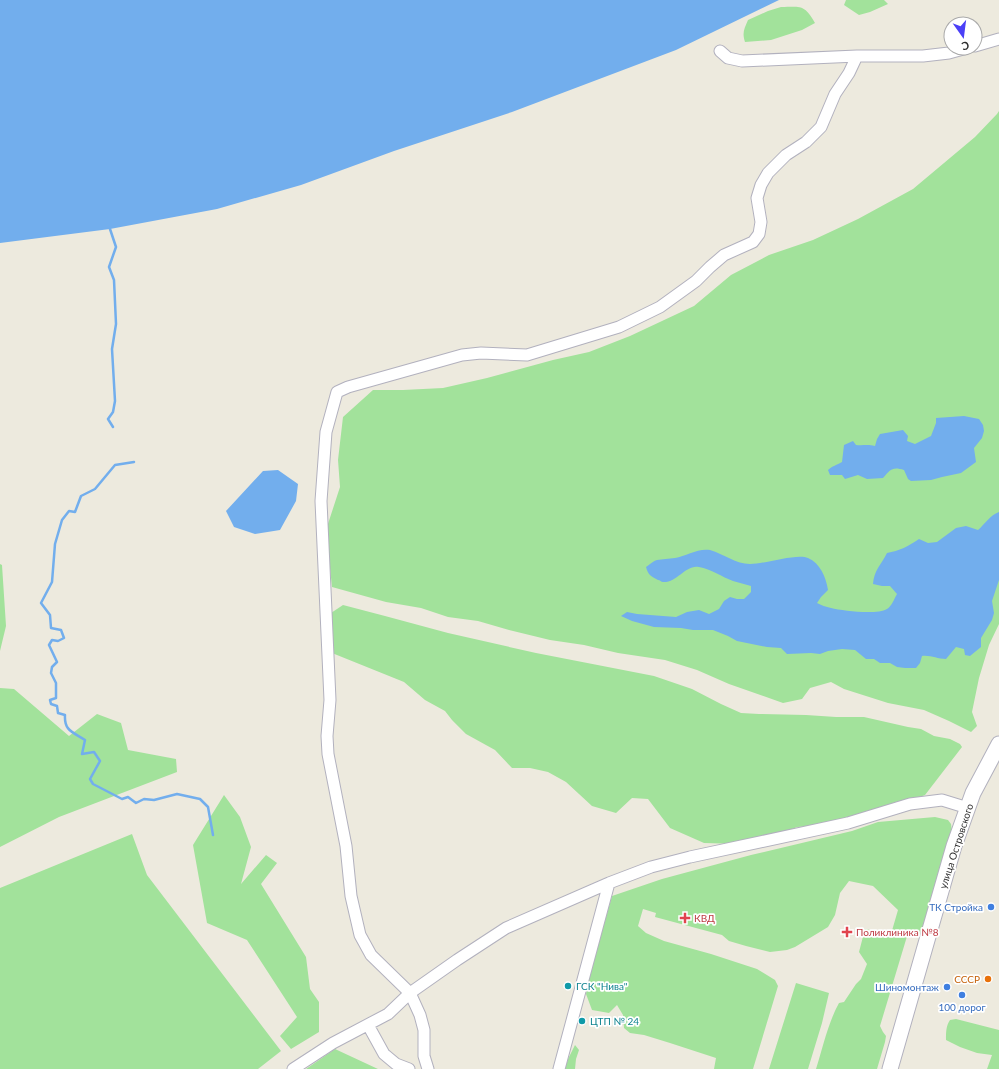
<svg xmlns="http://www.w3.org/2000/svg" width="999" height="1069" font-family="Lato,sans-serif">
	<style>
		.green { fill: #a2e29b }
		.water { fill: #72aeed }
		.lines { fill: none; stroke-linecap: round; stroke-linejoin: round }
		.stream { stroke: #72aeed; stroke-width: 2.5 }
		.minor-casing { stroke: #b2b1be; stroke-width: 13 }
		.secondary-casing { stroke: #b2b1be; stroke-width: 17 }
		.minor { stroke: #fff; stroke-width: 11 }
		.secondary { stroke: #fff; stroke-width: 15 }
		.shop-dot { fill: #3f7fe0; stroke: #fff; stroke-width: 1.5 }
		.health-dot { fill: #e0444e; stroke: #fff; stroke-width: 1.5 }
		.food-dot { fill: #e8710a; stroke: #fff; stroke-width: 1.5 }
		.culture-dot { fill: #0f9aa8; stroke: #fff; stroke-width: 1.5 }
		.labels { text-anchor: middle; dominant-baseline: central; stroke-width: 3.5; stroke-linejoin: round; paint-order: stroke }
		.street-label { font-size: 10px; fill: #2b2b2b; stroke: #fff }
		.shop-label { font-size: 10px; fill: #366cbe; stroke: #fff; text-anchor: end }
		.health-label { font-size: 10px; fill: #be3a42; stroke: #fff; text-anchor: start }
		.food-label { font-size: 10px; fill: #c56008; stroke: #fff; text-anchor: end }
		.culture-label { font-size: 10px; fill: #0d838f; stroke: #fff; text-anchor: start }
	</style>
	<rect width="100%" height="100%" fill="#edeade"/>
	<path class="green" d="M846,0h38l4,4 -18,8 -11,3 -15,-10z
		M781,7c20,0 23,-3 34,16l-13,7 -31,10 -26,2c-3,-9 -1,-13 3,-22l20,-9z
		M999,111v513l-10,21 -10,33 -7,34 5,14 -6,6 -22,-11 -25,-11 -36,-7 -44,-14 -13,-7 -21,6 -8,11 -19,4 -54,-19 -32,-14 -32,-10 -47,-7 -34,-8 -34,-5 -41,-10 -31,-9 -30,-4 -27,-9 -35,-6 -54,-15 -6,-57 14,-43 -2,-27 5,-43 30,-27h30l40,-2 44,-10 66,-18 36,-8 41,-16 64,-30 37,-31 38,-20 44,-15 45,-21 55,-30 62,-52 22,-23z
		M0,564l2,1 4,61 -6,25z
		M343,605l42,11 63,17 88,20 118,23 38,13 29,15 20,9 18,1 47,1 30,2h28l44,10 13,2 13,7 16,3 10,5 2,3 -37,48 -25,10 -76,20 -27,2 -28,11 -31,6 -34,-1 -34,-15 -22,-29 -16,-1 -16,15 -24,-7 -26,-24 -18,-10 -18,-4h-18l-17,-18 -29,-16 -14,-14 -7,-9 -20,-11 -21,-18 -72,-29 -1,-40z
		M0,688l14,1 55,47 28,-22 24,9 7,27 48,9 1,13 -118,45 -59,30z
		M224,795l16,22 11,30 -10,37 25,-29 11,8 -16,21 45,73 4,32 9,13v30l-28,17 -11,-13 17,-19 -50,-77 -40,-17 -14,-78z
		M935,817l13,3 3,4 1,8 -13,43 -4,9 -10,41 -4,9 -13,-1 -28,93 3,6 3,4 -1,6 -8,27h-61c7,-22 12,-46 23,-66l5,-1 12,-18 5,-5 6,-15 -8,-12 6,-23 26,5 7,-24 -25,-24 -24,-5 -9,12 -5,22 -7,12 -33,20 -8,3 -17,2 -24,-6 -17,-5 -7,-6 -67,-18 1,-4 -13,-4 -5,17 8,7 18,8 47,13 46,15 18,11 3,6 -25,83h-39l2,-11 -46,-15 -26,-8 -14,-2 -6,-5 -1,-13 -6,-10 -8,8 -17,-3 -6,-16 4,-20 22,-78 50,-17 89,-24 101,-24 26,-9z
		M132,834l15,41 134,176 -23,18h-258v-181z
		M796,983l33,10 -7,30 -14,46h-39z
		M956,1019l43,11v39h-12l5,-14 -15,-2 -17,-6 -14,-7c0,-8 0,-14 4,-20z
		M575,1045l4,5 -3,9 -1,10h-10l3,-10z
		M335,1049l43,20h-72z"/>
	<path class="water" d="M0,0h779l-103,50 -164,62 -118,39 -93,34 -84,24 -107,20 -110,14z
		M964,416l15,3 4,6 1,6 -2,7 -8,10 2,14 -15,11 -19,4 -11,3 -20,1 -3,-2 -4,-9c-12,-4 -14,0 -21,8l-16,1 -9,-4 -13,4 -3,-4h-12l-2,-5c4,-4 9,-5 14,-8l2,-17 9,-4 3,4c7,1 11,-1 19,1l2,-7 3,-5 23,-4 5,6 -1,5 8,3 16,-8 5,-13v-5z
		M278,470l20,14 -2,17 -16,29 -25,4 -21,-7 -8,-16 37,-40z
		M999,512v68l-7,21 2,12 -2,7 -11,18v9l-11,9 -5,-1 -1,-6 -8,-2 -10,12c-9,0 -15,-4 -24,-3l-2,7 -4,5h-11l-8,-1 -7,-4h-10l-6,-4h-8l-11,-9 -13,-1 -14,2 -8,3 -9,-1 -24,1 -6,-6 -14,-1 -30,-6 -9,-5 -15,-6h-20l-12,-2 -27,-1 -22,-6 -11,-5 6,-4 10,2 39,3 11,-5 12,-2 10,4 10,-5 5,-8 6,-4 7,2h7l7,-7v-6c-6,-2 -12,-3 -18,-5 -11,-4 -22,-12 -34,-14 -13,-3 -22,16 -36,15 -2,0 -3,-2 -5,-2 -8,-4 -10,-6 -12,-13 3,-2 7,-6 11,-7 5,-1 12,-1 18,-2 11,-2 23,-10 35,-8 14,4 26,14 40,14 15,0 47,-11 58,-6 12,5 18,19 20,32l-7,7 -4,6c4,2 9,4 14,5 12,3 46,7 56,1 5,-3 7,-10 10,-15l-7,-8h-8l-9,-2c1,-14 8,-19 14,-31 12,-2 22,-7 32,-14l9,4 9,-1 19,-14 10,-2 12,4c7,-6 12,-15 21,-18z"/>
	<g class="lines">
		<path class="stream" d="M110,229l6,18 -7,20 5,13 2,44 -4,25 3,52 -2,11 -5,7 5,8
			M134,462l-19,3 -20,24 -14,7 -6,16 -6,-1 -7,9 -7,24 -3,38 -11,21 9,12 1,13 10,2 3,8 -6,3 -6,-1 -3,5 8,17 -5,5 -1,6 5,10v15l-6,2 1,4 6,2 1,7 7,2c-1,16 8,17 20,25l-3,14 12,-2 6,9 -10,18 3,5 29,15 6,-2 8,6 8,-4 10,1 23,-6 23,5 8,8 5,28"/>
		<g class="minor-casing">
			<path id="minor" d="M975,46l24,-7
				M720,51l8,7 14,3 115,-5
				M368,1025l16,29 12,10 13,5
				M293,1069l40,-26 55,-29 22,-21 47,-33 49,-32 103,-45 42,-16 39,-10 158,-34 62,-19 32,-4 26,8
				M428,1069l-4,-13v-26l-4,-15 -10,-22 -39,-38 -11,-20 -9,-39 -5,-50 -18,-92 -1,-18 3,-36 -9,-199 5,-69 11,-40 11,-5 114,-32 19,-2 46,2 92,-28 41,-20 36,-26 14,-14 14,-12 29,-13 6,-8 2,-12 -4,-24 4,-13 7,-12 18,-18 20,-13 15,-15 14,-33 14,-21 8,-17h66l26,-3 18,-5
				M559,1069l50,-186"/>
		</g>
		<g class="secondary-casing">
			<path id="secondary" d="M890,1069l64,-223 19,-53 26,-49"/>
		</g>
		<use href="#minor" class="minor"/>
		<use href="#secondary" class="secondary"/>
	</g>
	<g class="shop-dot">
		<circle cx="991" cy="907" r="4"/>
		<circle cx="947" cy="987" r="4"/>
		<circle cx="962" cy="995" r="4"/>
	</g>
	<g class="health-dot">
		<path d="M683 912h4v4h4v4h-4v4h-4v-4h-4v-4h4z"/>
		<path d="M845 926h4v4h4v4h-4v4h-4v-4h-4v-4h4z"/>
	</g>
	<circle class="food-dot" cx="988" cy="979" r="4"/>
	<g class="culture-dot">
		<circle cx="568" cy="986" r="4"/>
		<circle cx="582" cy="1021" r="4"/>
	</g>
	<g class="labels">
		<g class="street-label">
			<text transform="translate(956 846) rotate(-72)">улица Островского</text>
		</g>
		<g class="shop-label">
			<text x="983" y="907">ТК Стройка</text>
			<text x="939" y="987">Шиномонтаж</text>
			<text x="962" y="1007" text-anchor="middle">100 дорог</text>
		</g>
		<g class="health-label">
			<text x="694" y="918">КВД</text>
			<text x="856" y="932">Поликлиника №8</text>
		</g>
		<g class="food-label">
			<text x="980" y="979">СССР</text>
		</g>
		<g class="culture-label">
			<text x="576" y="986">ГСК "Нива"</text>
			<text x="590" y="1021">ЦТП № 24</text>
		</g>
	</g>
	<g transform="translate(963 36) rotate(166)"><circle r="19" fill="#ffffff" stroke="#aaaaaa"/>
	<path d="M0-3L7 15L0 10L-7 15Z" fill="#4b40f7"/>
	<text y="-6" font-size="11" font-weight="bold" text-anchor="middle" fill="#2b2b2b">С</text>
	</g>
</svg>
